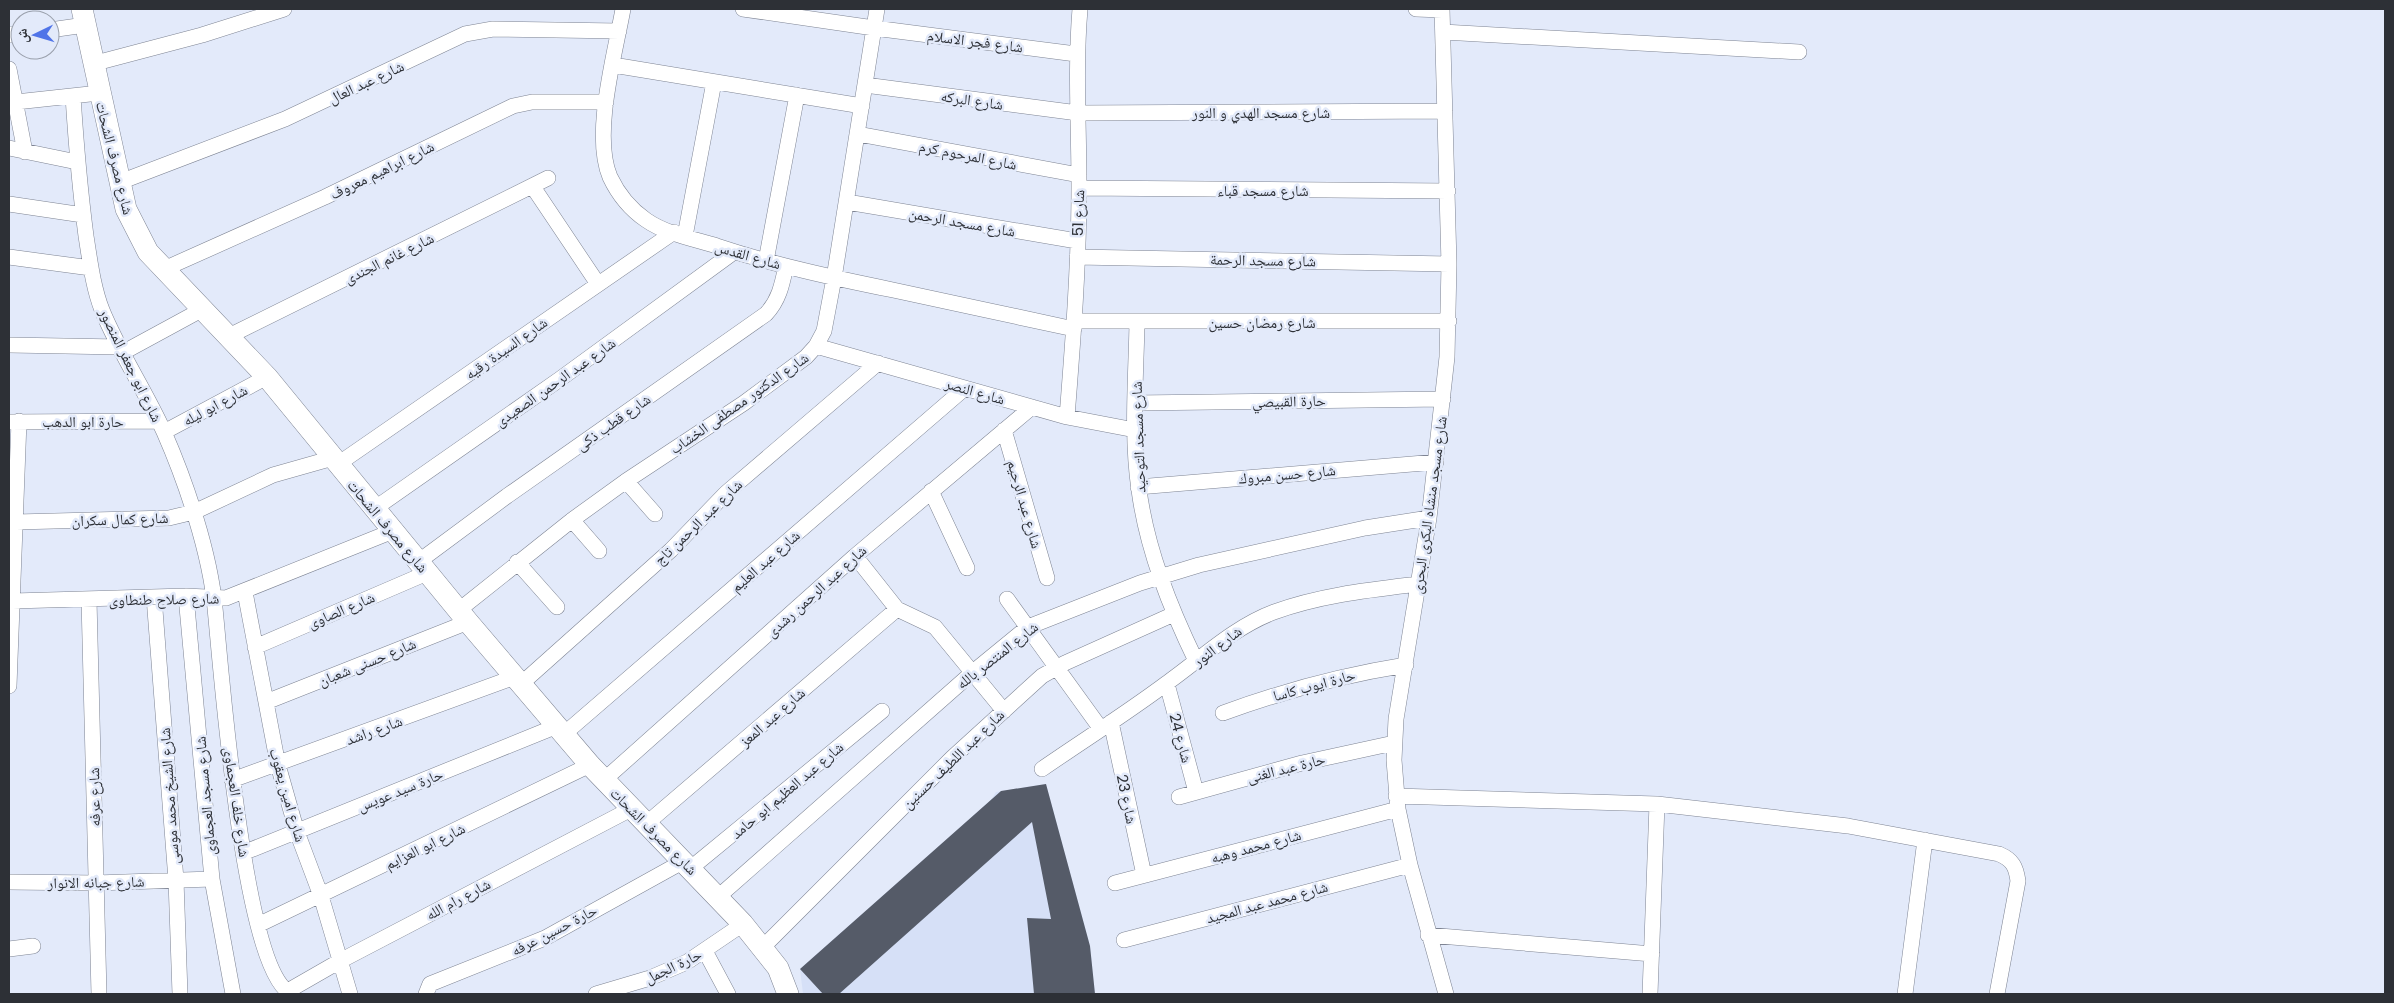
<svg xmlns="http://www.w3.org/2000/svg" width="2394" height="1003" font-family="Poppins,'Noto Naskh Arabic',sans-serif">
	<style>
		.built { fill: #d6e0f7 }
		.building { fill: #555b68 }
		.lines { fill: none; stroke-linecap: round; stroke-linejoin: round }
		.street-casing { stroke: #7e8493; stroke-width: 16 }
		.secondary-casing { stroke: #7e8493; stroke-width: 22 }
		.street { stroke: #fff; stroke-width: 15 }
		.secondary { stroke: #fff; stroke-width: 21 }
		.labels { text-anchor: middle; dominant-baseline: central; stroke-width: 5; stroke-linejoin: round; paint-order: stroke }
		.street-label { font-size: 15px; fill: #2d3036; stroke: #e3eafa }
	</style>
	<rect width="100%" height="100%" fill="#e3eafa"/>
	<path class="built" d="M1046,784l44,162 5,48h-292l-3,-25 191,-169 5,-8z"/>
	<path class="building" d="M1046,784l44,162 5,48h-61l-7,-76 24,1 -19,-97 -193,172h-16l-23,-25 201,-178z"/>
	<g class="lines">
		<g class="street-casing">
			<path id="street" d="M623,9c-8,45 -31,126 -13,168 8,17 20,32 36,43 20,14 48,19 71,26 57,19 117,32 176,44 60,13 121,26 181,39
				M743,9l131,19 202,26
				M1416,9l26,1
				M1442,9l7,255 -2,93 -18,161 -33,201 -2,41 4,49 12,56 36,129
				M50,30l35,-5
				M1443,32l356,20
				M9,35l11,-2
				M92,64l110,-29 82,-26
				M613,65l249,41
				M9,69l16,83
				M865,85l213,28 367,-2
				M73,96c3,47 7,94 13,140 4,25 7,51 16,74 17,42 43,80 62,122 22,50 46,121 51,176 6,58 28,366 77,386
				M16,102l83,-9
				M858,134l221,41
				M9,148l68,14
				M120,182l165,-63 180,-85 28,-5 126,2
				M533,187l65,97
				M1079,188l369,3
				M847,202l230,39
				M9,204l74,11
				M685,236l29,-154
				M9,257l82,11
				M1077,257l372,7
				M766,261l31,-166
				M164,269l161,-72 188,-91 19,-4h74
				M1075,321h374
				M1137,323c-1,55 -6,112 2,167 8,60 31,117 57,171
				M229,336l319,-158
				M9,345l111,2
				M816,346l251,71 68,13
				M122,353l81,-44
				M1135,403l308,-4
				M1067,417c6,-76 12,-153 12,-230 0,-60 -4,-119 1,-178
				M10,422l148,-1
				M1004,430l43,148
				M164,432l103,-55
				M338,464l336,-232
				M626,481l29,33
				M1138,487l298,-25
				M931,491l36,77
				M374,509l186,-130 174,-127
				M572,520l27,31
				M16,522l153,-4 25,-6 79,-37 60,-17
				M855,556l42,53 38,18 69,84
				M418,562l89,-66 259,-182c13,-14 16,-29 20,-48
				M517,562l40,45
				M245,592l33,173 19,67 24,64 29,98
				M186,596l26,283 21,115
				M154,597l22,283 4,114
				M1007,599l94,130
				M89,600l10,394
				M13,601l173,-5 40,2 167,-67
				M459,610l113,-90 54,-39 118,-78 62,-46 10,-11 8,-15 10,-53 43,-269
				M255,647l172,-74
				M521,684l150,-134 55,-57 152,-130
				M1167,684l29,108
				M9,686l10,-265
				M266,702l202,-80
				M1223,713c60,-22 120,-38 183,-48
				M1111,722l33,153
				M564,734l401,-346
				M1042,769c42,-29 85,-56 125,-86 35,-25 67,-56 107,-71 47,-17 95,-22 145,-28
				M232,780l283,-103
				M604,780l251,-224 177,-149
				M1396,796l261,8 191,22 151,28c14,6 17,13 19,27l-21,113
				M1179,797l123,-34 92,-20
				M646,824l251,-215
				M243,853l314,-127
				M691,868l191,-157
				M9,882l87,1 116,-4
				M1115,883l283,-74
				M718,897l255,-225 55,-45 112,-44 59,-18 166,-37 64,-10
				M258,925l332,-160
				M1428,935l224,19
				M1124,940l286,-75
				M763,947l189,-189 90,-82 23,-13 109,-49
				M9,949l24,-3
				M705,951l23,43
				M286,992l54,-31 291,-152
				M426,994l4,-10 115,-46 139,-77
				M596,994l54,-16 37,-16 56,-38
				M1650,994l7,-190
				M1905,994l20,-154"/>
		</g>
		<g class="secondary-casing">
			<path id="secondary" d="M82,9l44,200 22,43 119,125 201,245 122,143 153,159 35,44 10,26"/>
		</g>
		<use href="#street" class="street"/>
		<use href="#secondary" class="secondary"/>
	</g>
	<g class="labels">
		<g class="street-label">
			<text transform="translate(975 41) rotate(7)">شارع فجر الاسلام</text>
			<text transform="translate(366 82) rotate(-25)">شارع عبد العال</text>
			<text transform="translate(972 100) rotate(8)">شارع البركه</text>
			<text x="1261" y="112">شارع مسجد الهدي و النور</text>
			<text transform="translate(968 155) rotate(11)">شارع المرحوم كرم</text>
			<text transform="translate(115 158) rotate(76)">شارع مصرف الشحات</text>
			<text transform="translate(382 170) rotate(-26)">شارع ابراهيم معروف</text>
			<text x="1263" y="190">شارع مسجد قباء</text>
			<text transform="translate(1078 213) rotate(-88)">شارع 51</text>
			<text transform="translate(962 222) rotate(10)">شارع مسجد الرحمن</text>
			<text transform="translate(748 255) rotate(16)">شارع القدس</text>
			<text transform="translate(389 258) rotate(-26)">شارع غانم الجندى</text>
			<text transform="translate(1263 260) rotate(1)">شارع مسجد الرحمة</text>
			<text x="1262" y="322">شارع رمضان حسين</text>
			<text transform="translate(506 348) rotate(-35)">شارع السيدة رقيه</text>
			<text transform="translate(131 365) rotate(64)">شارع ابو جعفر المنصور</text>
			<text transform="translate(555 382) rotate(-35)">شارع عبد الرحمن الصعيدى</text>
			<text transform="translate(975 391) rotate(16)">شارع النصر</text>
			<text transform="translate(1289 401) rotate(-1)">حارة القبيصي</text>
			<text transform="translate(739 403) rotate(-35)">شارع الدكتور مصطفى الخشاب</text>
			<text transform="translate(215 405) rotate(-28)">شارع ابو ليله</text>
			<text x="83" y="421">حارة ابو الدهب</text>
			<text transform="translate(613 422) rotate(-35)">شارع قطب ذكى</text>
			<text transform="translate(1138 437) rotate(-92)">شارع مسجد التوحيد</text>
			<text transform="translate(1287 474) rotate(-5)">شارع حسن مبروك</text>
			<text transform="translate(1025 504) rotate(74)">شارع عبد الرحيم</text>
			<text transform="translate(1429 505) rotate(-82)">شارع مسجد منشاه البكرى البحرى</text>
			<text transform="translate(120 519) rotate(-2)">شارع كمال سكران</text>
			<text transform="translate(698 522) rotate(-44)">شارع عبد الرحمن تاج</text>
			<text transform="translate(388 526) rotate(50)">شارع مصرف الشحات</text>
			<text transform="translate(765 561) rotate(-41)">شارع عبد العليم</text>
			<text transform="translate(816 591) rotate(-42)">شارع عبد الرحمن رشدى</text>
			<text transform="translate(164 599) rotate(-1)">شارع صلاح طنطاوى</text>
			<text transform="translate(341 610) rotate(-23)">شارع الصاوى</text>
			<text transform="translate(1217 646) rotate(-37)">شارع النور</text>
			<text transform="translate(997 655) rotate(-38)">شارع المنتصر بالله</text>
			<text transform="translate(367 662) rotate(-22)">شارع حسنى شعبان</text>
			<text transform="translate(1314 685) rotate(-15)">حارة ايوب كاسا</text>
			<text transform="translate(772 717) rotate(-41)">شارع عبد المعز</text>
			<text transform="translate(374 730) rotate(-20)">شارع راشد</text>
			<text transform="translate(1181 738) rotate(75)">شارع 24</text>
			<text transform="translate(953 759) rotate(-44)">شارع عبد اللطيف حسنين</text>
			<text transform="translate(1286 768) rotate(-14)">حارة عبد الغنى</text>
			<text transform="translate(400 790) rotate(-22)">حارة سيد عويس</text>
			<text transform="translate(787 790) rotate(-40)">شارع عبد العظيم ابو حامد</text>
			<text transform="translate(288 795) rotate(74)">شارع امين يعقوب</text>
			<text transform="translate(169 796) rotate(-94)">شارع الشيخ محمد موسى</text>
			<text transform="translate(205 796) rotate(-95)">شارع مسجد العجماوى</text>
			<text transform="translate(94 797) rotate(-91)">شارع عرفه</text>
			<text transform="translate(1127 799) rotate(78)">شارع 23</text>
			<text transform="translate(237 802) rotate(82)">شارع خلف العجماوى</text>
			<text transform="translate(654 831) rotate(45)">شارع مصرف الشحات</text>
			<text transform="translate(425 846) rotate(-26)">شارع ابو العزايم</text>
			<text transform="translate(1256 846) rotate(-15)">شارع محمد وهبه</text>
			<text transform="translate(96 882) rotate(-1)">شارع جبانه الانوار</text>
			<text transform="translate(458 899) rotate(-28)">شارع رام الله</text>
			<text transform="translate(1267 902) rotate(-15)">شارع محمد عبد المجيد</text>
			<text transform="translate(554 930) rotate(-27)">حارة حسين عرفه</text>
			<text transform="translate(673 966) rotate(-25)">حارة الجمل</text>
		</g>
	</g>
	<rect width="2394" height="1003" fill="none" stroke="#2d3036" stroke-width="20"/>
	<g transform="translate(35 35) rotate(265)"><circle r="24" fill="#e3eafa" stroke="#9aa0ac"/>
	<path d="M0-4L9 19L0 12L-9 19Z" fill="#5074e8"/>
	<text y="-8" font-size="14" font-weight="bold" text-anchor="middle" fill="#2d3036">ش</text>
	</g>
</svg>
